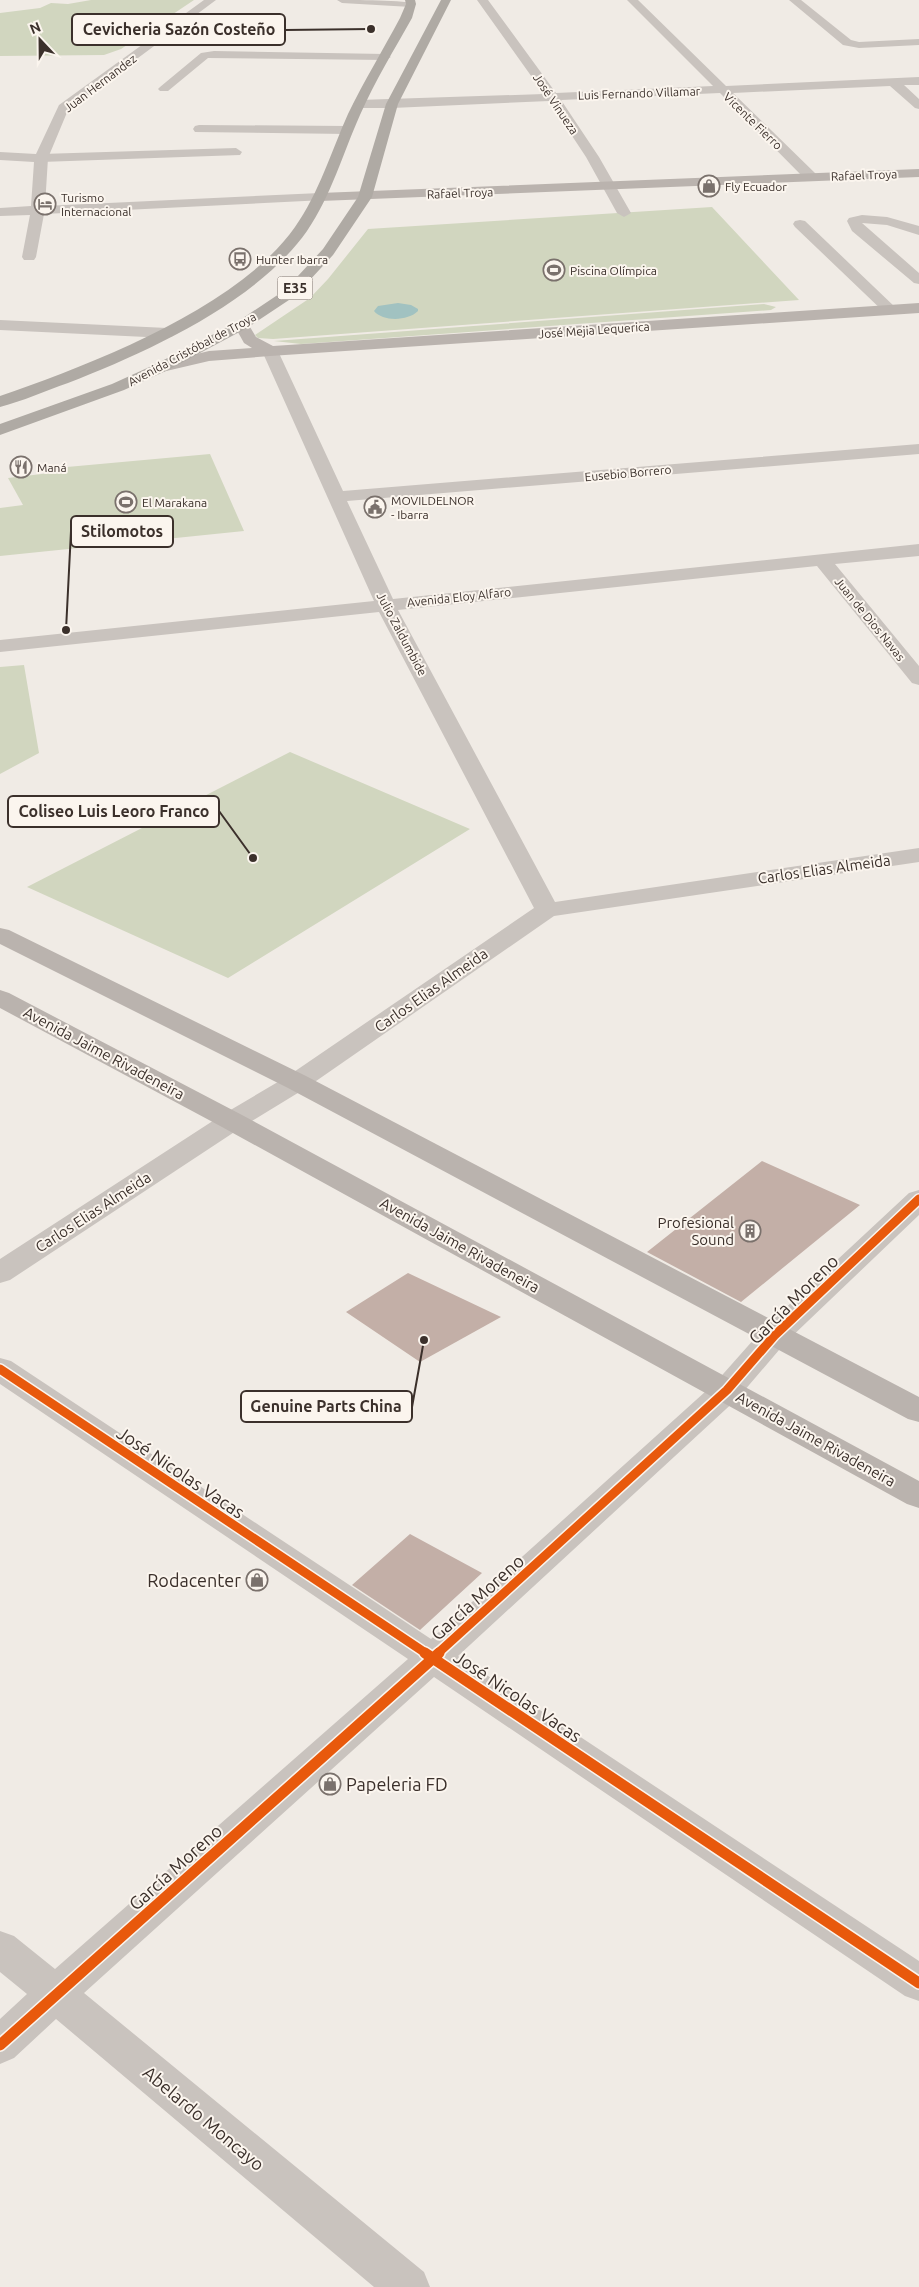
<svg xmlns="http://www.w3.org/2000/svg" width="919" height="2287" font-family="Ubuntu,sans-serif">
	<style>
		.green { fill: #d1d6bf }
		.water { fill: #a1c2c1 }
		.building { fill: #c3afa7 }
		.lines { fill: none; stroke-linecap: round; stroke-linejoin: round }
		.lane { fill: #c9c3be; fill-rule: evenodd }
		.street { fill: #c9c3be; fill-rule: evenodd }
		.secondary { fill: #bab3ae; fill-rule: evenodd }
		.highway { fill: #afaaa4; fill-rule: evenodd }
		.cycleway-far1-casing { stroke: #fbf5ee; stroke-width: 12 }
		.cycleway-casing { stroke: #fbf5ee; stroke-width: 14 }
		.cycleway-far1 { stroke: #e8590c; stroke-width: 9 }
		.cycleway { stroke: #e8590c; stroke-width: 11 }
		.labels { text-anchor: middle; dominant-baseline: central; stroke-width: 4; stroke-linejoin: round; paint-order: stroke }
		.far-street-label { font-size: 12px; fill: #3b302b; stroke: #fbf5ee }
		.far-poi-label { font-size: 12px; fill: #3b302b; stroke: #fbf5ee; text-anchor: start }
		.shield { fill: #fbf5ee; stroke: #756b66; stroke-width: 1 }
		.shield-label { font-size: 14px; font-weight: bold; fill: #3b302b }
		.street-label { font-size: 15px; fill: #3b302b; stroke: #fbf5ee }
		.poi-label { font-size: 15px; fill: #3b302b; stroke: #fbf5ee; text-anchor: end }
		.near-street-label { font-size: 18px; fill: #3b302b; stroke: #fbf5ee }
		.near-poi-label { font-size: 18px; fill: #3b302b; stroke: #fbf5ee; text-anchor: end }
		.leader { fill: none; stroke: #3b302b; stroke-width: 2 }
		.callout-dot { fill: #3b302b; stroke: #fbf5ee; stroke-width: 2 }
		.callout { fill: #fbf5ee; stroke: #3b302b; stroke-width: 2 }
		.callout-label { font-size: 16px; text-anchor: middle; font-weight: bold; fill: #3b302b }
	</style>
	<rect width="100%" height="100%" fill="#f0ebe5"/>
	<path class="green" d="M91,0h103l-73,49 -17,6 -104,1v-43l40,-5 11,-5 17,1z
		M712,207l87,93 -526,39 -15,-1 -3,-3 55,-37 18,-19 40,-50z
		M764,304l12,3 -5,3 -470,34 -27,-3z
		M210,454l34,77 -244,25v-48l23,-3 -15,-27 42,-5 6,-5z
		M24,665l15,88 -39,21v-107z
		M290,752l180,77 -242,149 -201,-91z"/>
	<path class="water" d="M398,303l13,2 7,4v2c-10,10 -35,11 -44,0l4,-5z"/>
	<path class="building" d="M762,1161l98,44 -119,97 -94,-50z
		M408,1273l93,44 -81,45 -74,-50z
		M410,1534l72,39 -62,57 -68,-45z"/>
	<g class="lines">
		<path class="lane" d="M337,0c14,0 71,0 79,4l-5,3 -69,-4z
			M214,51l171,3 6,3 -6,3 -177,-2 -40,33h-8l-2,-2 2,-2 41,-34z
			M199,125l148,1 6,4 -6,4 -152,-2 -2,-3 2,-3z
			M236,148l6,4 -2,3 -199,7 -6,-4 6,-4z
			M862,215l25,2 32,9v9l-32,-10 -25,-2 57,50v11l-5,-1 -62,-52 -5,-10 2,-3z
			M800,220l5,1 91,87 2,3 -2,3h-10l-91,-87 -2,-3 2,-3z"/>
		<path class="street" d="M204,0h12l-148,110 -20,48 -3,48 275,-13 7,4 -2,3 -281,14 -8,43 -2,3h-10l-2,-3 8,-42 -30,1v-8l31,-2 3,-44 -34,-2v-8l36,2 23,-49z
			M477,0h11l68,93 157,-7 -86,-86h11l88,86 193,-9v8h-15l15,14v10l-4,-1 -25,-22 -157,7 83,81 2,3 -7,4 -5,-1 -86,-87 -159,7 38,57 32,56 -7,4 -7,-4 -31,-56 -37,-56 -157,7h-33l-6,-4 6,-4 185,-6z
			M789,0h12l50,40 8,2 60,-3v6l-60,3 -16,-3z
			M0,320l167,8 6,2 2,3 -2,3 -6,2 -167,-8z
			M270,346l6,2 2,3 65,140 576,-47v10l-572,47 46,98 526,-55v12l-84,8 84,102v19l-7,-2 -95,-117 -419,44 157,292 364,-54v14l-365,54 -248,172 -64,39 -232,153 -10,3v-24l222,-144 66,-39 246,-168 -155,-296 -379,40v-12l374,-39 -112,-250 2,-3z
			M919,1190v25l-134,128 -47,55 -280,258 461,305v40l-14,-5 -471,-319 -350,316 340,279 6,15h-56l-318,-268 -42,39 -14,6v-45l27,-25 -27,-22v-41l14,5 41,33 353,-310 -408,-275v-26l11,3 420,278 285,-257 47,-53 146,-136z"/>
		<path class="secondary" d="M919,169v8l-599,24 -7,-4 7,-4z
			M919,303v10l-649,43 -61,5 -47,11 -6,-2 -2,-3 2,-3 53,-13 43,-3 -8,-5 -10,-18 3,-3h10l9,15 17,9z
			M0,928l9,2 297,146 613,321v25l-11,-3 -620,-331 -288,-144z
			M0,990l9,3 233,122 677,366v27l-12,-4 -685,-377 -222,-119z"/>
		<path class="highway" d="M405,0h10l1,4 -4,14c-18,32 -37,63 -52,97 -17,38 -29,81 -53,116 -51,72 -160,121 -239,152 -23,8 -45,18 -68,24v-11c92,-32 238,-88 295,-169 24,-34 36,-75 53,-113 16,-33 35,-64 52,-96l6,-14z
			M441,0h10l-53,104 -26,93 -39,58 -38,41 -48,32 -79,42 -44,20 -124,45v-11l112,-40 44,-20 81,-42 48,-32 38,-41 35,-52 28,-93z"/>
		<g class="cycleway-far1-casing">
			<path id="cycleway-far1" d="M0,1369l427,285
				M437,1654l290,-264 47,-54 145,-137"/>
		</g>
		<g class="cycleway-casing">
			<path id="cycleway" d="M425,1653l494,330
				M0,2045l439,-392"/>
		</g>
		<use href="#cycleway-far1" class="cycleway-far1"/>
		<use href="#cycleway" class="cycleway"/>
	</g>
	<defs>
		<g id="shop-ring" transform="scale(1.125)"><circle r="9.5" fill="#fbf5ee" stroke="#7a716c" stroke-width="1.5"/><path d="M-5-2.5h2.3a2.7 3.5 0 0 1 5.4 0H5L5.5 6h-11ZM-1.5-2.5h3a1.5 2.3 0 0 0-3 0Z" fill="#7a716c"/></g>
		<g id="hotel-ring" transform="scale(1.125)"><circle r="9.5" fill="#fbf5ee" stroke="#7a716c" stroke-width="1.5"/><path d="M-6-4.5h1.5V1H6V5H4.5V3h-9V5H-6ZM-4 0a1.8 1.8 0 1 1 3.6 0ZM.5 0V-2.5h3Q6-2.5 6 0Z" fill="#7a716c"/></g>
		<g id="bus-ring" transform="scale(1.125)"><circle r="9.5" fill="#fbf5ee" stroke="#7a716c" stroke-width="1.5"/><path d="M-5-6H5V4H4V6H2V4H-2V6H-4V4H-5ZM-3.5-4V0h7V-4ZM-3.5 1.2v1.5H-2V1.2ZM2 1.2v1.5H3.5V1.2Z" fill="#7a716c"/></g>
		<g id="stadium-ring" transform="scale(1.125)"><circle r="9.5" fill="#fbf5ee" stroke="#7a716c" stroke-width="1.5"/><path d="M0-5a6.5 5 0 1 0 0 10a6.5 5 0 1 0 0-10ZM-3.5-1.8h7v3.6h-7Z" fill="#7a716c"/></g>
		<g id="restaurant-ring" transform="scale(1.125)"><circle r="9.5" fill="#fbf5ee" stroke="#7a716c" stroke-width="1.5"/><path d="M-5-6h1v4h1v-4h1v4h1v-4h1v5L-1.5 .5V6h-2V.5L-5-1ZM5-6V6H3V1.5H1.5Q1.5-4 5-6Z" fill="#7a716c"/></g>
		<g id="civic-ring" transform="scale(1.125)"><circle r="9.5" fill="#fbf5ee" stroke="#7a716c" stroke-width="1.5"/><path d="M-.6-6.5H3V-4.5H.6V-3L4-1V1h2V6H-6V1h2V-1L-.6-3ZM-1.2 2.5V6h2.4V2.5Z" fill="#7a716c"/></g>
		<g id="building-ring" transform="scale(1.125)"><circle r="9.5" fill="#fbf5ee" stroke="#7a716c" stroke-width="1.5"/><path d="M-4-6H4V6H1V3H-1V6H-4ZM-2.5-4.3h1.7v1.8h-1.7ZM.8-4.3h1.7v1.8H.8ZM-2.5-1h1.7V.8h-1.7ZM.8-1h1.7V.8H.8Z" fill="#7a716c"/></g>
	</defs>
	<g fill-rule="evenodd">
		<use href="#shop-ring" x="709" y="186"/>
		<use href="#hotel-ring" x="45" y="204"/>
		<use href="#bus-ring" x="240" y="259"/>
		<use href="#stadium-ring" x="554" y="270"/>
		<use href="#restaurant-ring" x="21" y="467"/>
		<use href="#stadium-ring" x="126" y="502"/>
		<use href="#civic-ring" x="375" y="507"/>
		<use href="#building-ring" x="750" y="1231"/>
		<use href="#shop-ring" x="257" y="1580"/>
		<use href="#shop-ring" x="330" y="1784"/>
	</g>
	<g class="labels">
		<g class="far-street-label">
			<text transform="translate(100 83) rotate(-37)">Juan Hernandez</text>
			<text transform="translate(639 93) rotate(-2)">Luis Fernando Villamar</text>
			<text transform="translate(556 104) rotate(56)">José Vinueza</text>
			<text transform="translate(753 121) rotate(44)">Vicente Fierro</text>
			<text transform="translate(864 175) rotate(-2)">Rafael Troya</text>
			<text transform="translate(460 193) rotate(-2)">Rafael Troya</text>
			<text transform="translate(594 330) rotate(-4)">José Mejia Lequerica</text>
			<text transform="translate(192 349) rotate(-28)">Avenida Cristóbal de Troya</text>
			<text transform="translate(628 473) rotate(-5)">Eusebio Borrero</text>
			<text transform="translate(459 597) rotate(-6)">Avenida Eloy Alfaro</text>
			<text transform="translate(870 619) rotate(51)">Juan de Dios Navas</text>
			<text transform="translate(402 634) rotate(62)">Julio Zaldumbide</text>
		</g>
		<g class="far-poi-label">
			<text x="725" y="186">Fly Ecuador</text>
			<text x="61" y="197">Turismo<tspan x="61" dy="14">Internacional</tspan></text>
			<text x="256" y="259">Hunter Ibarra</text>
			<text x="570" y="270">Piscina Olímpica</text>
			<text x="37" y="467">Maná</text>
			<text x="391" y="500">MOVILDELNOR<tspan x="391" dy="14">- Ibarra</tspan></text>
			<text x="142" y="502">El Marakana</text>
		</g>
		<rect class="shield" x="277.5" y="276.5" width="35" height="23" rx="4"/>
		<g class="shield-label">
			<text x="295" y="288">E35</text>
		</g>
		<g class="street-label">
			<text transform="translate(824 869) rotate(-8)">Carlos Elias Almeida</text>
			<text transform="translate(431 990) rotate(-35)">Carlos Elias Almeida</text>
			<text transform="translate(104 1053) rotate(28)">Avenida Jaime Rivadeneira</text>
			<text transform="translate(93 1212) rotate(-33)">Carlos Elias Almeida</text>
			<text transform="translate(460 1245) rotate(29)">Avenida Jaime Rivadeneira</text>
			<text transform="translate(816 1439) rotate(29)">Avenida Jaime Rivadeneira</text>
		</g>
		<g class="poi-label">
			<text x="734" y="1222">Profesional<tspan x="734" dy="17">Sound</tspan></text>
		</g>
		<g class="near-street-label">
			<text transform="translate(793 1299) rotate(-45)">García Moreno</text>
			<text transform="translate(181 1472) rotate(34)">José Nicolas Vacas</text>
			<text transform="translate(477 1597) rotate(-42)">García Moreno</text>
			<text transform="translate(518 1696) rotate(34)">José Nicolas Vacas</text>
			<text transform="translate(175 1867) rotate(-42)">García Moreno</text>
			<text transform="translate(204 2118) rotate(40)">Abelardo Moncayo</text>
		</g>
		<g class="near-poi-label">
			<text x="241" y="1580">Rodacenter</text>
			<text x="346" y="1784" text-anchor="start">Papeleria FD</text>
		</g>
	</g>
	<path class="leader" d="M371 29L285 30M66 630L71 531M253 858L219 811M424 1340L412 1407"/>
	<g class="callout-dot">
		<circle cx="371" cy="29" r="5"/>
		<circle cx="66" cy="630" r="5"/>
		<circle cx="253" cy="858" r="5"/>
		<circle cx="424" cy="1340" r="5"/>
	</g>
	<g class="callout">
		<rect x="72" y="14" width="213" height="31" rx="5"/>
		<rect x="71" y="516" width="102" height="31" rx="5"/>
		<rect x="8" y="796" width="211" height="31" rx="5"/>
		<rect x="241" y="1391" width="171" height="31" rx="5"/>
	</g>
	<g class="callout-label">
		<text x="179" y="35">Cevicheria Sazón Costeño</text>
		<text x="122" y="537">Stilomotos</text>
		<text x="114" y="817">Coliseo Luis Leoro Franco</text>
		<text x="326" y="1412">Genuine Parts China</text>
	</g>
	<g transform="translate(40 40) rotate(338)" stroke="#fbf5ee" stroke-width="4" paint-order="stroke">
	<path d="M0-4L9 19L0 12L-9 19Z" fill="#3b302b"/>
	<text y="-8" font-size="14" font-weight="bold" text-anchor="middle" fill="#3b302b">N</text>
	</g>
</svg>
